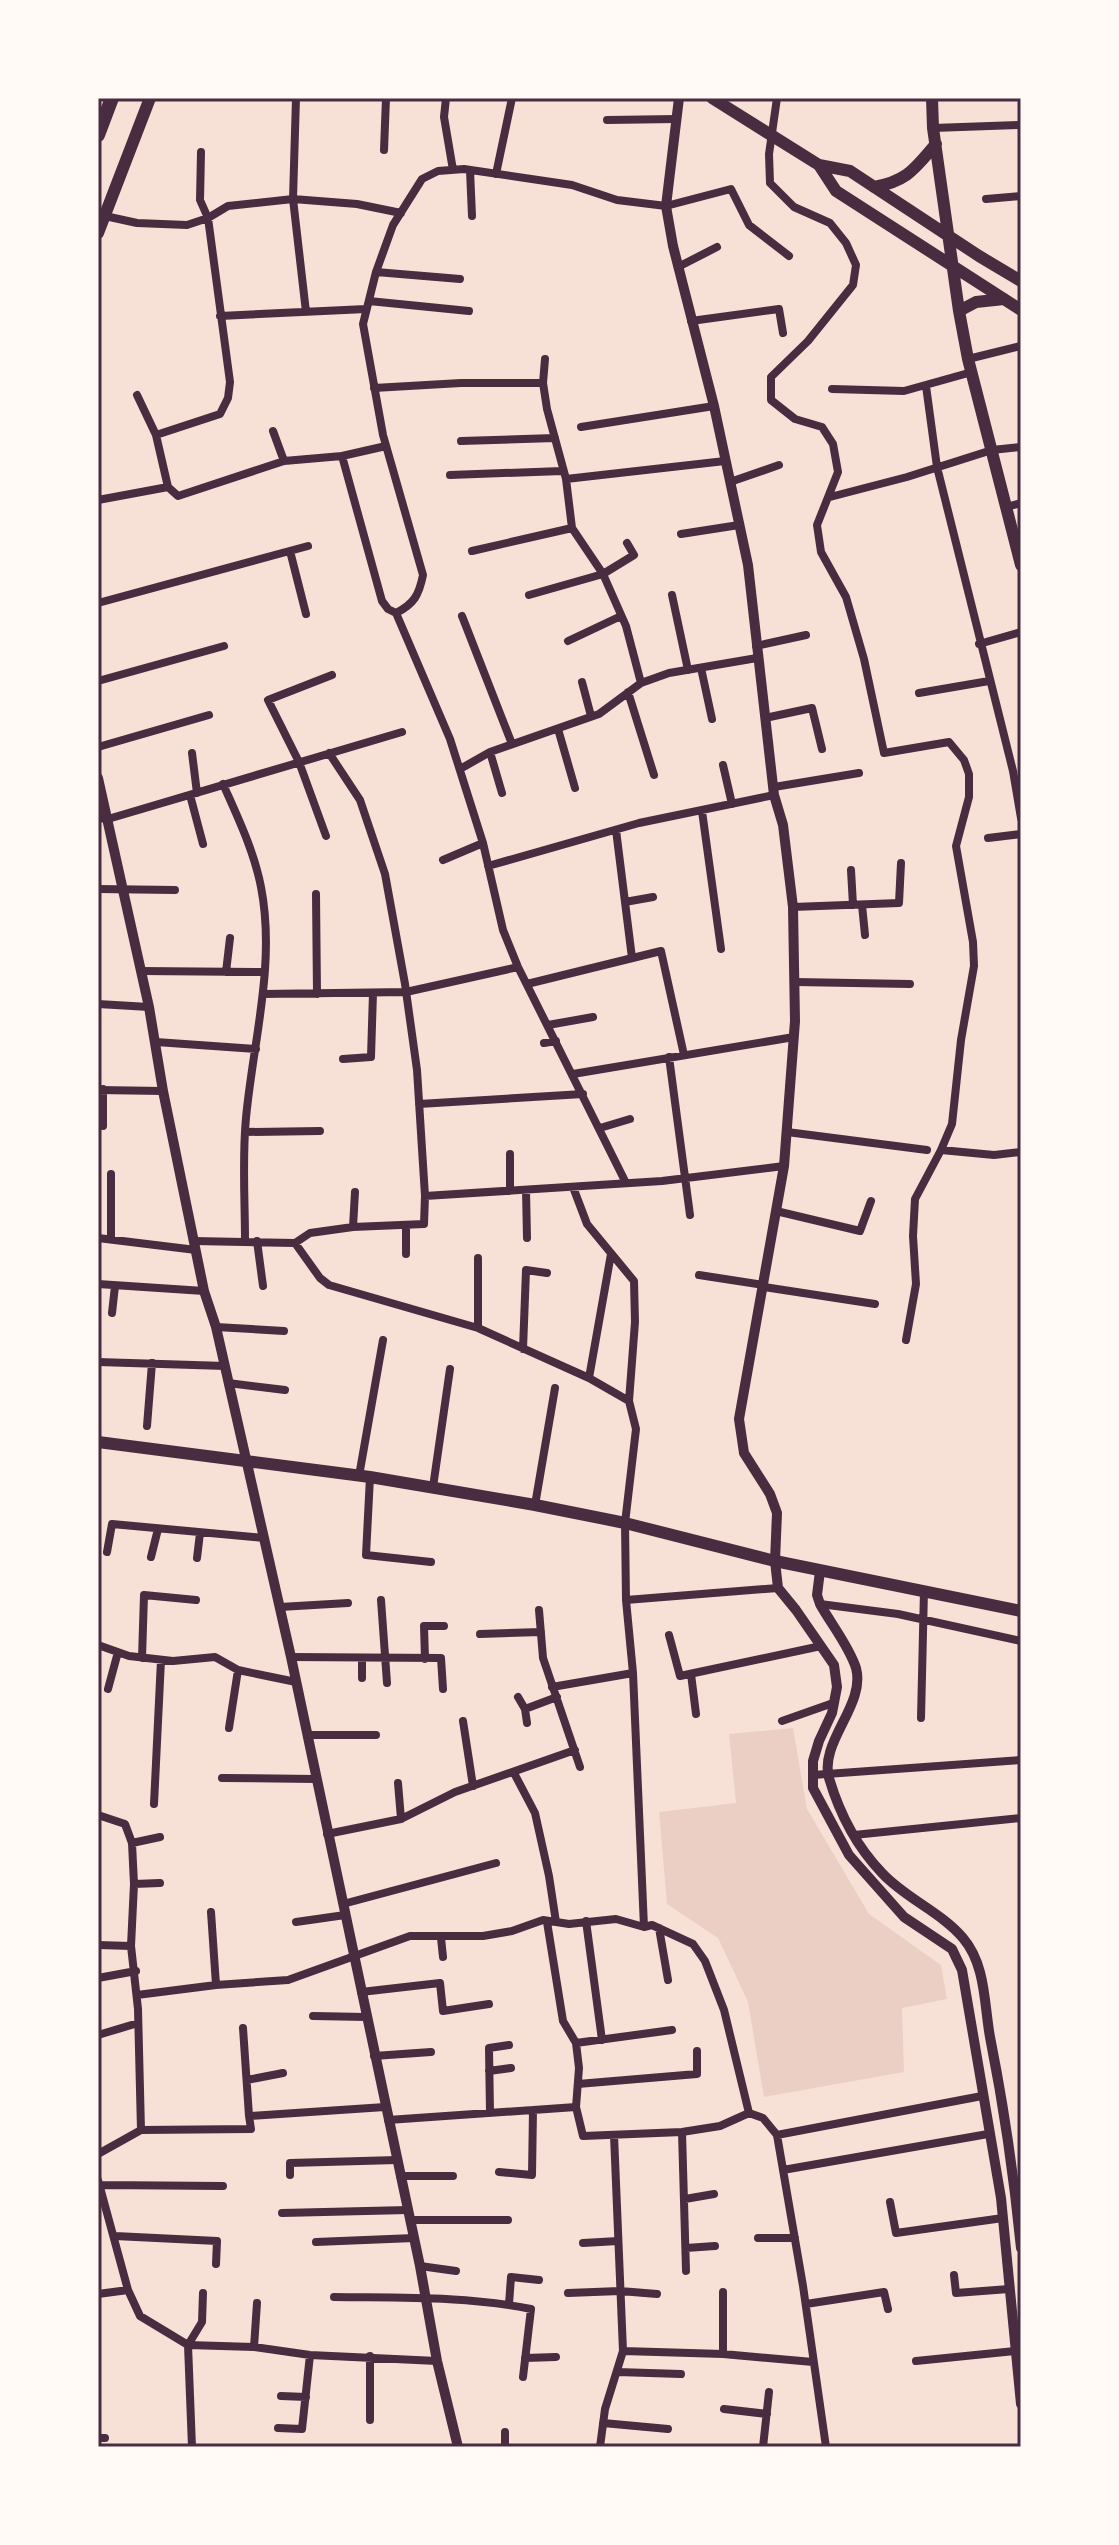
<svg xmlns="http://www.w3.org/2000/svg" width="1119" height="2545" font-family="'Libre Baskerville',serif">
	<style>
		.green { fill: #ebcfc5 }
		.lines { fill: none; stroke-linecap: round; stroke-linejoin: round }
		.minor { stroke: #4a2c40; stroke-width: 8 }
		.tertiary { stroke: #4a2c40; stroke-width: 10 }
		.secondary { stroke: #4a2c40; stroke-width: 12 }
		.primary { stroke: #4a2c40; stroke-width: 12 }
		.trunk { stroke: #4a2c40; stroke-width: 14 }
		.neatline { fill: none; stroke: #4a2c40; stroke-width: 3 }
	</style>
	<rect width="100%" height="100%" fill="#f7e1d7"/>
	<path class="green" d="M793,1728l14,81 62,105 72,51 6,34 -45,9 2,64 -140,25 -16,-95 -30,-64 -51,-34 -8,-92 77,-9 -7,-69z"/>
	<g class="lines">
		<path class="minor" d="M296,98l-3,101 13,113
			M446,98l-2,19 9,53
			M777,98l-8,56 1,29 24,24 36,16 16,20 10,22 -3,20 -45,56 -37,36v23l24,19 27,8 11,17 5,28 -21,53 4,27 25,45 18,62 20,94 65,-11 15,18 5,14v23l-13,49 17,96 1,24 -13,74 -9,84 -11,26 -26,49 -2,37 3,48 -10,56
			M607,120l69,-1
			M933,128l88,-3
			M384,150l2,-52
			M470,170l2,46
			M496,174l16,-76
			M986,199l35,-3
			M105,216l32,7 50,2 21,-7 20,-12 65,-7 64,5 44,9
			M678,267l39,-20
			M376,272l84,7
			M369,301l100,10
			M220,316l146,-7
			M691,321l88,-12 4,24
			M968,359l53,-13
			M543,383l2,-24
			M926,386l11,81 76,304 8,47
			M374,388l87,-5h82l4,26 19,70 6,49 31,46 23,52 15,57
			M832,389l72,2 68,-19
			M137,395l19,40 12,52
			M581,427l133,-21
			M273,431l11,30
			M156,435l64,-21 8,-16 2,-16 -22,-164 -8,-18 1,-48
			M461,441l94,-3
			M342,456l44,-10
			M450,475l112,-4
			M566,479l159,-18
			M730,482l49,-17
			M168,487l10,9 106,-35 58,-5 40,145 6,8 8,4
			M830,497l77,-20 85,-27 29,-3
			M98,500l70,-13
			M1006,507l15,-4
			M681,534l58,-9
			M290,551l16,63
			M472,551l100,-23
			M529,595l74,-21 31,-19 -7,-12
			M672,595l16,75
			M98,603l210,-57
			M396,613c18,-9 23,-18 27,-38l-40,-140 -20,-111 13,-52 17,-47 29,-46 16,-8 26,-2 108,16 45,15 49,6 65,-17 18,36 40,31
			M396,613l54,126 33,104 20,87 15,37 108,216
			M462,616l50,128
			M568,641l53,-25
			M979,644l42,-12
			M756,646l50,-11
			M701,668l11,51
			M98,681l126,-35
			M582,682l9,34
			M628,692l26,83
			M919,693l70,-12
			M765,718l47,-10 10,41
			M558,729l17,59
			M98,747l111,-32
			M490,752l12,41
			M192,753l5,40
			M723,765l9,39
			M460,769l30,-17 109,-38 42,-31 28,-10 88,-15
			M223,784c15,34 31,67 38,103 15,77 -8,155 -15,231 -4,40 -1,82 -1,122
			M774,787l85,-14
			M190,795l13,49
			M702,811l19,138
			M98,818l10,1 294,-87
			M616,830l16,128
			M326,836l-27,-74 -31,-62 64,-25
			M988,838l33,-4
			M443,860l40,-17
			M488,866l151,-43 135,-28
			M851,870l2,35
			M98,889l77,1
			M316,894l1,100
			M625,902l28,-5
			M862,905l3,30
			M793,907l106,-4 2,-40
			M141,971l122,1
			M226,972l4,-34
			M795,982l115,2
			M527,984l134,-33 23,104
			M263,994l143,-2 112,-25
			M98,1004l51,3
			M548,1025l45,-8
			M156,1042l100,7
			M544,1043l12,-2
			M669,1057l21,158
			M343,1059l28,-2 2,-64
			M573,1074l221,-37
			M98,1090l65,1
			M419,1104l164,-10
			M103,1126v-37
			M600,1128l30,-9
			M246,1132l74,-1
			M787,1132l140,18
			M941,1150l53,5 27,-3
			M573,1187l14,37 47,57 1,41 -6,79 7,28 -11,94 1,77 7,73 11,254
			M526,1190l1,48
			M510,1191v-37
			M425,1196l237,-15 122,-15
			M776,1211l84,20 11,-30
			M353,1227l2,-35
			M98,1238l98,12
			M111,1239v-65
			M194,1241l101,2 15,-10 43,-6 71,-3 1,-28 -8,-126 -12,-86 -20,-110 -25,-74 -31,-47
			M257,1241l6,45
			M295,1243l25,35 9,7 149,43 111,50 40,23
			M406,1254v-28
			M478,1258v70
			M699,1275l65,10
			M98,1284l106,7
			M764,1287l111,17
			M112,1313l3,-27
			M216,1327l68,4
			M523,1349l3,-79 21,3
			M98,1362l127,4
			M589,1378l22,-124
			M228,1383l57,7
			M147,1426l5,-63
			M359,1476l24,-136
			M370,1477l-4,78 65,7
			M433,1487l17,-118
			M535,1505l20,-117
			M107,1552l5,-28 152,14
			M151,1557l7,-28
			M197,1558l3,-25
			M381,1600l6,83
			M626,1600l152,-12
			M820,1604l78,10 123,27
			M280,1607l68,-4
			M539,1610l4,48 37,109
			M480,1634l61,-2
			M669,1635l11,41 141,-30
			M98,1645l31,11 44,5 42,-4 23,13 58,12
			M291,1657l150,1 2,31
			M142,1658l2,-63 52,5
			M425,1659l-1,-33h20
			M691,1674l5,40
			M362,1678v-19
			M552,1687l81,-14
			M108,1689l10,-37
			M518,1697l7,12 2,14
			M525,1709l32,-12
			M921,1718l3,-128
			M463,1721l10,65
			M782,1721l51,-18
			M229,1728l9,-58
			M307,1735h69
			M514,1773l21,40 14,63 7,46
			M813,1775l208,-15
			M222,1778l93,1
			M398,1783l3,36
			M154,1804l7,-144
			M98,1815l27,9 7,19 2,41 -3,62 7,63 3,121
			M327,1834l74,-15 54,-27 120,-42
			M854,1835l167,-17
			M132,1843l28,-6
			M134,1884l26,-1
			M343,1904l153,-41
			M211,1912l5,73
			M586,1921l16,119
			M296,1922l49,-7
			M547,1922l16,99 13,22 3,25 -3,39 7,29 99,-4 38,-6 29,-13
			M659,1928l9,52
			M441,1938l2,19
			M98,1945l33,1
			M98,1978l38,-7
			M361,1992l79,-9 3,28 46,-7
			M137,1995l79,-10 72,-5 122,-44h73l29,-5 31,-11 26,4 47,-5 28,8 8,-2 41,19 12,17 19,49 25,103 14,5 14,17 26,151 23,161
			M313,2016l53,1
			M243,2028l6,88
			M98,2035l40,-12
			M576,2043l96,-13
			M374,2056l57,-4
			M489,2071l22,-3
			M247,2080l36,-7
			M578,2084l119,-10v-23
			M490,2113l-1,-65 20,-3
			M388,2120l188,-13
			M682,2132l4,139
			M777,2135l205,-39
			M98,2154l43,-24 110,-1 -2,-13 136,-9
			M783,2170l205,-36
			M499,2172l33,3 1,-65
			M290,2175v-12l107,-3
			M400,2176h53
			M98,2180l30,110 12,26 48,29 4,102
			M100,2185l123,1
			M685,2199l29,-5
			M890,2202l6,31 107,-15
			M282,2213l126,-3
			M410,2220h98
			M115,2236l102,5 -1,23
			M758,2238h37
			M316,2242l98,-4
			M583,2243l35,-2
			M686,2248l29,-2
			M420,2266l36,5
			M954,2275l2,18 53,-4
			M568,2293l52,-2 37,3
			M98,2294l30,-4
			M334,2297c65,1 133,-1 197,12l-8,68
			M509,2304l2,-27 28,3
			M806,2304l78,-12 4,17
			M188,2345l66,2 56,8 127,6
			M188,2345l14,-23 1,-29
			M254,2347l3,-44
			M623,2351l100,3 90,8
			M723,2354v-62
			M525,2358l31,-1
			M916,2361l99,-10
			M617,2372l64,2
			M281,2396l25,1
			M724,2409l43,5
			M370,2420v-64
			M603,2423l65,6
			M278,2428l24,1 8,-74
			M98,2438h7
			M505,2447v-15
			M600,2447l5,-38 18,-58 -9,-216
			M763,2447l6,-55"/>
		<path class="tertiary" d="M679,98l-13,108 7,40 41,160 34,159 26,230 9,30 10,82 2,114 -11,145 -45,253 5,34 26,41 7,19 -2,48 3,27 18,22 38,55 3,22 -5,26 -13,28 -6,20v27l36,67 55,62 48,32 10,21 39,228 20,206
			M98,778l51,229 14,84 41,200 12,36 75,330 129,609 17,95 21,86
			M820,1571l-3,24 3,9c11,20 29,42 36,64 10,37 -37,74 -27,110 10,34 28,69 53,95 23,25 59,39 81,65 23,27 21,66 27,99 14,70 24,140 31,211"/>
		<path class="secondary" d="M712,98l107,67 31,6 129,85 42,25
			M932,98l1,30 26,183 9,48 53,206
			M819,165l17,26 185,119
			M874,187c34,-6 41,-19 62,-43
			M959,311l17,-9 28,-3
			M98,1442l272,35 165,28 90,18 150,38 246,50"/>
		<path class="primary" d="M98,233l52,-135"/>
		<path class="trunk" d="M98,135l14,-37"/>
	</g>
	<rect width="1119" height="2545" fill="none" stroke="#fffaf5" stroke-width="200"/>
	<rect x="100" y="100" width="919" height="2345" class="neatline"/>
</svg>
